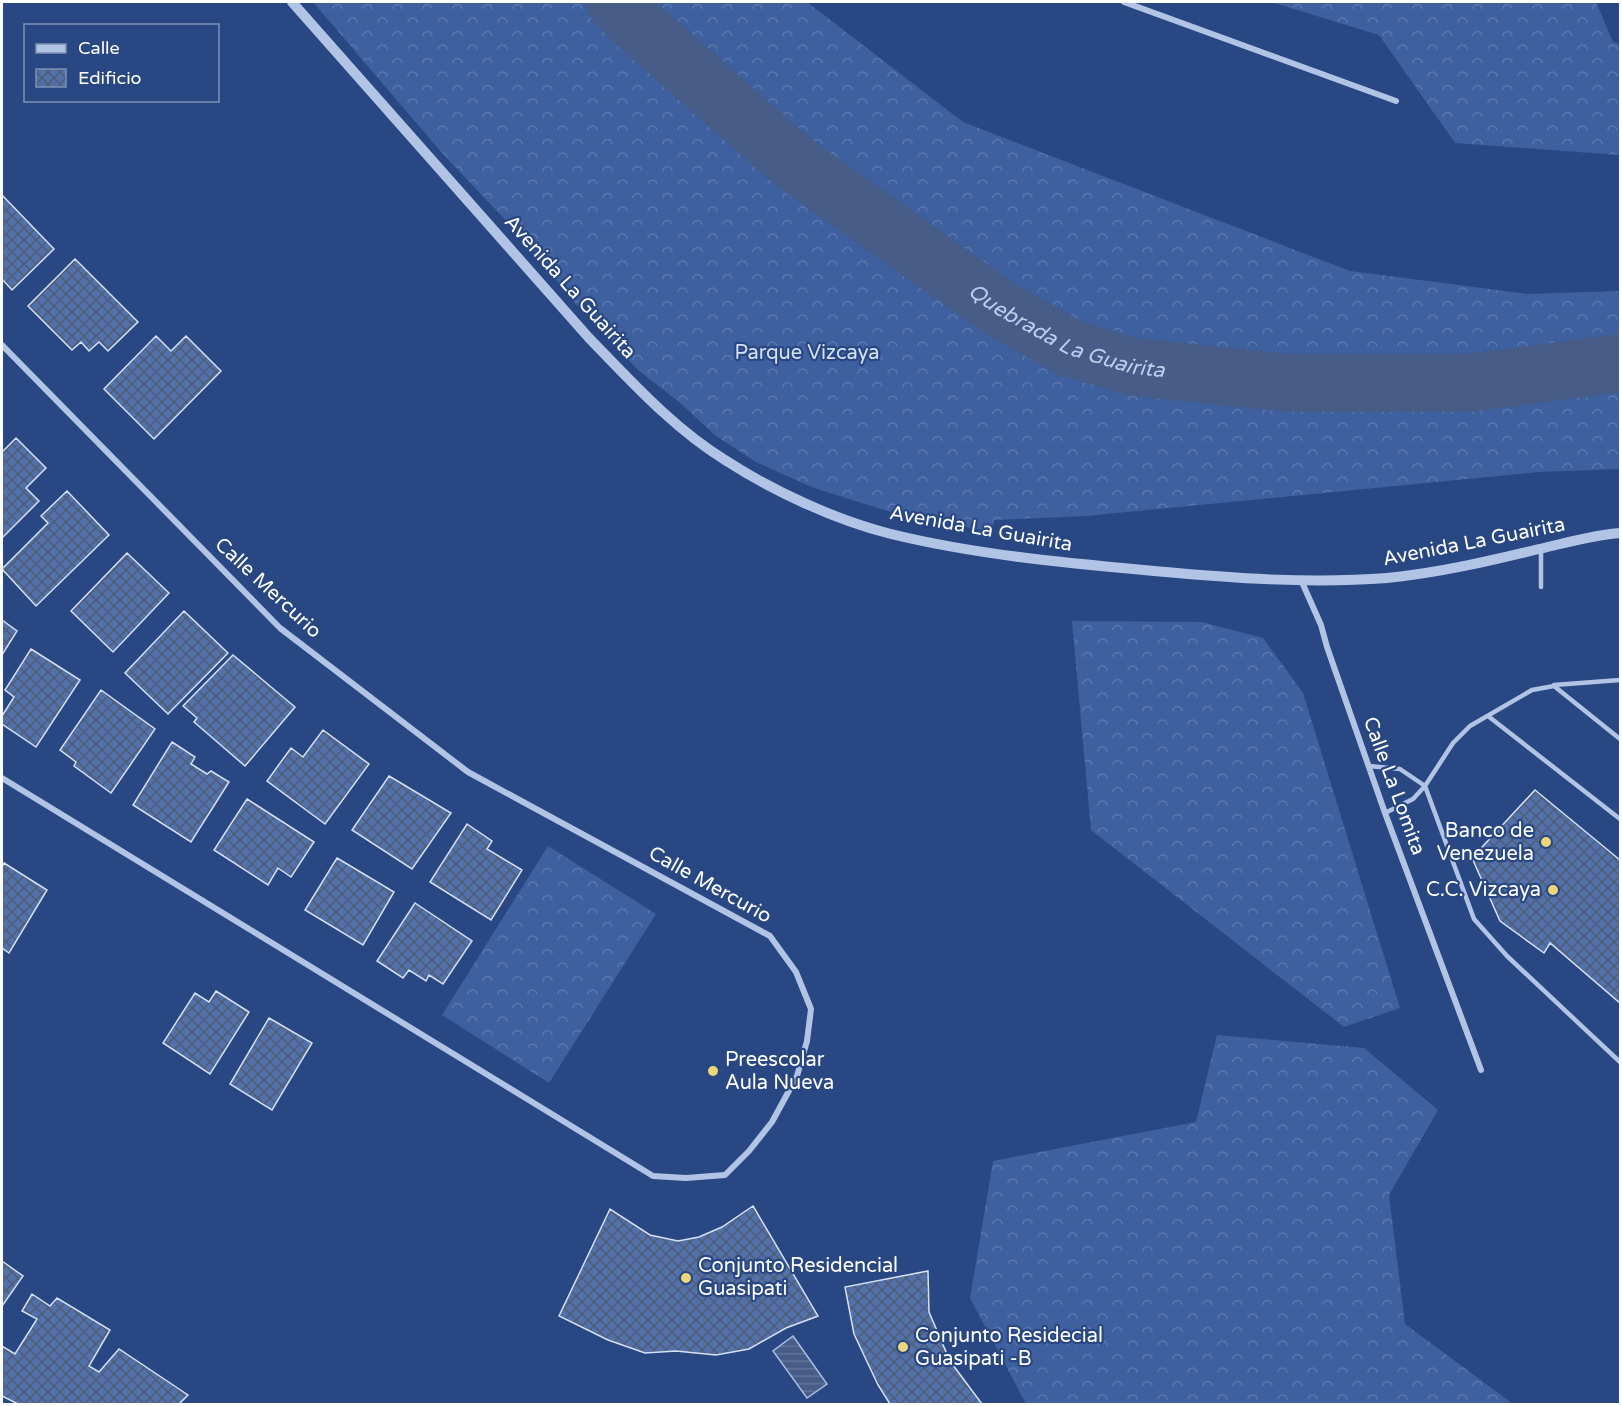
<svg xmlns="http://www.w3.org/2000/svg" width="1622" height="1406" font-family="'Varela Round',sans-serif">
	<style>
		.forest { fill: url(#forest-crowns) }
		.water { fill: url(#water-rules); stroke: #a7bee6; stroke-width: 1.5 }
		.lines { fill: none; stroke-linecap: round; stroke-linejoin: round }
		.river { stroke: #475c87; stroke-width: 58 }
		.building { fill: url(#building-cross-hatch); stroke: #d5e0f5; stroke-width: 1.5 }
		.service { stroke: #b2c4e6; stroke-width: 4.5 }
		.minor { stroke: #b2c4e6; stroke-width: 6 }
		.tertiary { stroke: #b2c4e6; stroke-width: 10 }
		.poi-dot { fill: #edd779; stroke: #294782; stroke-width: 2 }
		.labels { text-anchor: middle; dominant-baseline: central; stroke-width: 4.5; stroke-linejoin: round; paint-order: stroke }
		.street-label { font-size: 20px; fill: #fff; stroke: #294782 }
		.park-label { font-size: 20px; fill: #d5e0f5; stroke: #294782 }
		.poi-label { font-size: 20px; fill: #fff; stroke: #294782; text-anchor: start }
		.water-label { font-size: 21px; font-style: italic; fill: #bdcfee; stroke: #294782 }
	</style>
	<defs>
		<pattern id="forest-crowns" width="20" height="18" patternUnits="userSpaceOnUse" patternTransform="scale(1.5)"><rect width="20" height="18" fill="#3e609f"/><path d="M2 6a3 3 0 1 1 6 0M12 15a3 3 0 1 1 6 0" fill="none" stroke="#5b78ad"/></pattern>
		<pattern id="water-rules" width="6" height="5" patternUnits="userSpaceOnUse" patternTransform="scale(1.5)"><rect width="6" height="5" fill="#475c87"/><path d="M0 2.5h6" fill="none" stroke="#637499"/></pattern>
		<pattern id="building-cross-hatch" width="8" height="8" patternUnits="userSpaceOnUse" patternTransform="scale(1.5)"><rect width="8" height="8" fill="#5270aa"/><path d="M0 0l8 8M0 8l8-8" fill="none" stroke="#4f5c76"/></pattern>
	</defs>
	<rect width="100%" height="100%" fill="#294782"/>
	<path class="forest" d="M313,2h494l156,120 387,149 177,23 93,-3v178l-81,3 -453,44 -92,4 -2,12 -98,-19 -80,-25 -58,-26 -40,-26 -37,-34 -41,-32 -63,-67 -62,-75 -71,-75z
		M1271,2h325l17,40 7,2v111l-165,-12 -76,-108z
		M1072,621l130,1 61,16 40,55 97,315 -56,19 -253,-197z
		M548,846l108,68 -107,169 -107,-68z
		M1217,1035l147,13 74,62 -49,85 16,129 108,80h-487l-56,-106 23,-137 203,-39z"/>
	<path class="water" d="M793,1336l34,48 -20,14 -34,-47z"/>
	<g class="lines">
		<path class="river" id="s1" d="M615,2l24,24 154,136 206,146 71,40 64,19 154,16h181l151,-20"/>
	</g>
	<path class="building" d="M2,195l52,54 -42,41 -10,-11z
		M75,259l63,63 -30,29 -9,-9 -10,9 -8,-9 -9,8 -44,-44z
		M156,336l15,15 15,-15 35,35 -67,68 -50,-50z
		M16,438l30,30 -20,20 13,13 -37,37v-86z
		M67,491l42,44 -73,71 -34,-37 46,-46 -7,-7z
		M127,553l42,40 -56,59 -42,-41z
		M184,611l44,42 -60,61 -43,-41z
		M2,620l15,11 -15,24z
		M31,649l49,31 -44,67 -34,-23v-8l12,-19 -9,-7z
		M233,655l62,52 -50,59 -51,-44 3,-4 -14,-12z
		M101,690l54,39 -44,64 -37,-27 2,-4 -16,-12z
		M323,730l46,34 -44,60 -58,-43 24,-33 12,9z
		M172,742l23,15 -4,7 16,10 4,-3 18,11 -38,60 -58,-37z
		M389,776l62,37 -39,56 -60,-39z
		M1535,790l85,70v143l-70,-60 -6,10 -44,-32 -28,-63z
		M247,799l67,43 -23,35 -13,-9 -10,17 -54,-35z
		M467,824l25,17 -5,8 35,21 -31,50 -61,-38z
		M337,858l57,34 -31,53 -58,-35z
		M4,863l43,27 -38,63 -7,-5v-81z
		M415,903l57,38 -29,43 -14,-9 -3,6 -17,-11 -6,8 -26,-17z
		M216,991l33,21 -39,62 -47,-31 32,-50 14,9z
		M269,1018l43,25 -40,67 -42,-26z
		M753,1206l65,110 -32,12 -37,21 -33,6 -40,-4 -31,2 -37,-13 -49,-24 51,-107 40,26 28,6 21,-4 23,-10z
		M2,1261l21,15 -21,30z
		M928,1271l1,41 21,49 32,43h-92l-12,-19 -24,-51 -9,-47z
		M32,1294l18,12 7,-8 53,32 -21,36 10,6 20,-23 69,46 -9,9h-161l-16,-8v-50l13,8 22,-35 -15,-8z"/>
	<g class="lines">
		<path class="service" d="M1541,587v-38
			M1554,685l66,-5
			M1488,716l132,103
			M1369,766l31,3 25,17 49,133 33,37 113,106
			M1385,813l28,-14 12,-13 28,-43 17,-17 62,-36 22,-4 66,53"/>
		<path class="minor" d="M1124,2l272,99
			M2,345l278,283 188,144 302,164 26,36 15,37 -4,32 -10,35 -25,46 -23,29 -24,24 -39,3 -33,-2 -651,-398
			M1301,580l20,45 6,22 58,166 96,257"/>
		<path class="tertiary" d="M292,2l297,336c42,43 84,90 136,122 48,31 110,60 166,74 86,21 176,29 263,37 77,7 155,13 233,7 51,-5 102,-17 152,-29 27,-6 54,-14 81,-16"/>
	</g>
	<g class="poi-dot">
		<circle cx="1546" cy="842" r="6"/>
		<circle cx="1553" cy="890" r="6"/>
		<circle cx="713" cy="1071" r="6"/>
		<circle cx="686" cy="1278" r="6"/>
		<circle cx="903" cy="1347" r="6"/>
	</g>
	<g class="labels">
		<g class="street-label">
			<text transform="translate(570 287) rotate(48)">Avenida La Guairita</text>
			<text transform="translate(981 529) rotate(10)">Avenida La Guairita</text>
			<text transform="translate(1474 542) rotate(-11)">Avenida La Guairita</text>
			<text transform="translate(268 588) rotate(43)">Calle Mercurio</text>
			<text transform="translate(1394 786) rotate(70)">Calle La Lomita</text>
			<text transform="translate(710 885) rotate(29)">Calle Mercurio</text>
		</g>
		<g class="park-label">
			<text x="807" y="353">Parque Vizcaya</text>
		</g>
		<g class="poi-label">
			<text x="1534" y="831" text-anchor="end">Banco de<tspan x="1534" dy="23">Venezuela</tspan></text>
			<text x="1541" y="890" text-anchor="end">C.C. Vizcaya</text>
			<text x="725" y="1060">Preescolar<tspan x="725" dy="23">Aula Nueva</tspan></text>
			<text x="698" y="1266">Conjunto Residencial<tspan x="698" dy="23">Guasipati</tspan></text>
			<text x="915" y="1336">Conjunto Residecial<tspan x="915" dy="23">Guasipati -B</tspan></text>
		</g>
		<g class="water-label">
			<text stroke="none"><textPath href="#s1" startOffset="564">Quebrada La Guairita</textPath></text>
		</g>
	</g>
	<rect width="1622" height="1406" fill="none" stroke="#ffffff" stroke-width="6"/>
	<rect x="24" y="24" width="195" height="78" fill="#294782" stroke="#7f91b4" stroke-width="1.5"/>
	<rect x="36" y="44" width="30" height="9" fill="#b2c4e6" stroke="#7f91b4" stroke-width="1.5"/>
	<text x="78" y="54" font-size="18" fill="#ffffff">Calle</text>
	<rect x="36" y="69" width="30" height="18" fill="url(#building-cross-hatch)" stroke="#7f91b4" stroke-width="1.5"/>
	<text x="78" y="84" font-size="18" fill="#ffffff">Edificio</text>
</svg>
